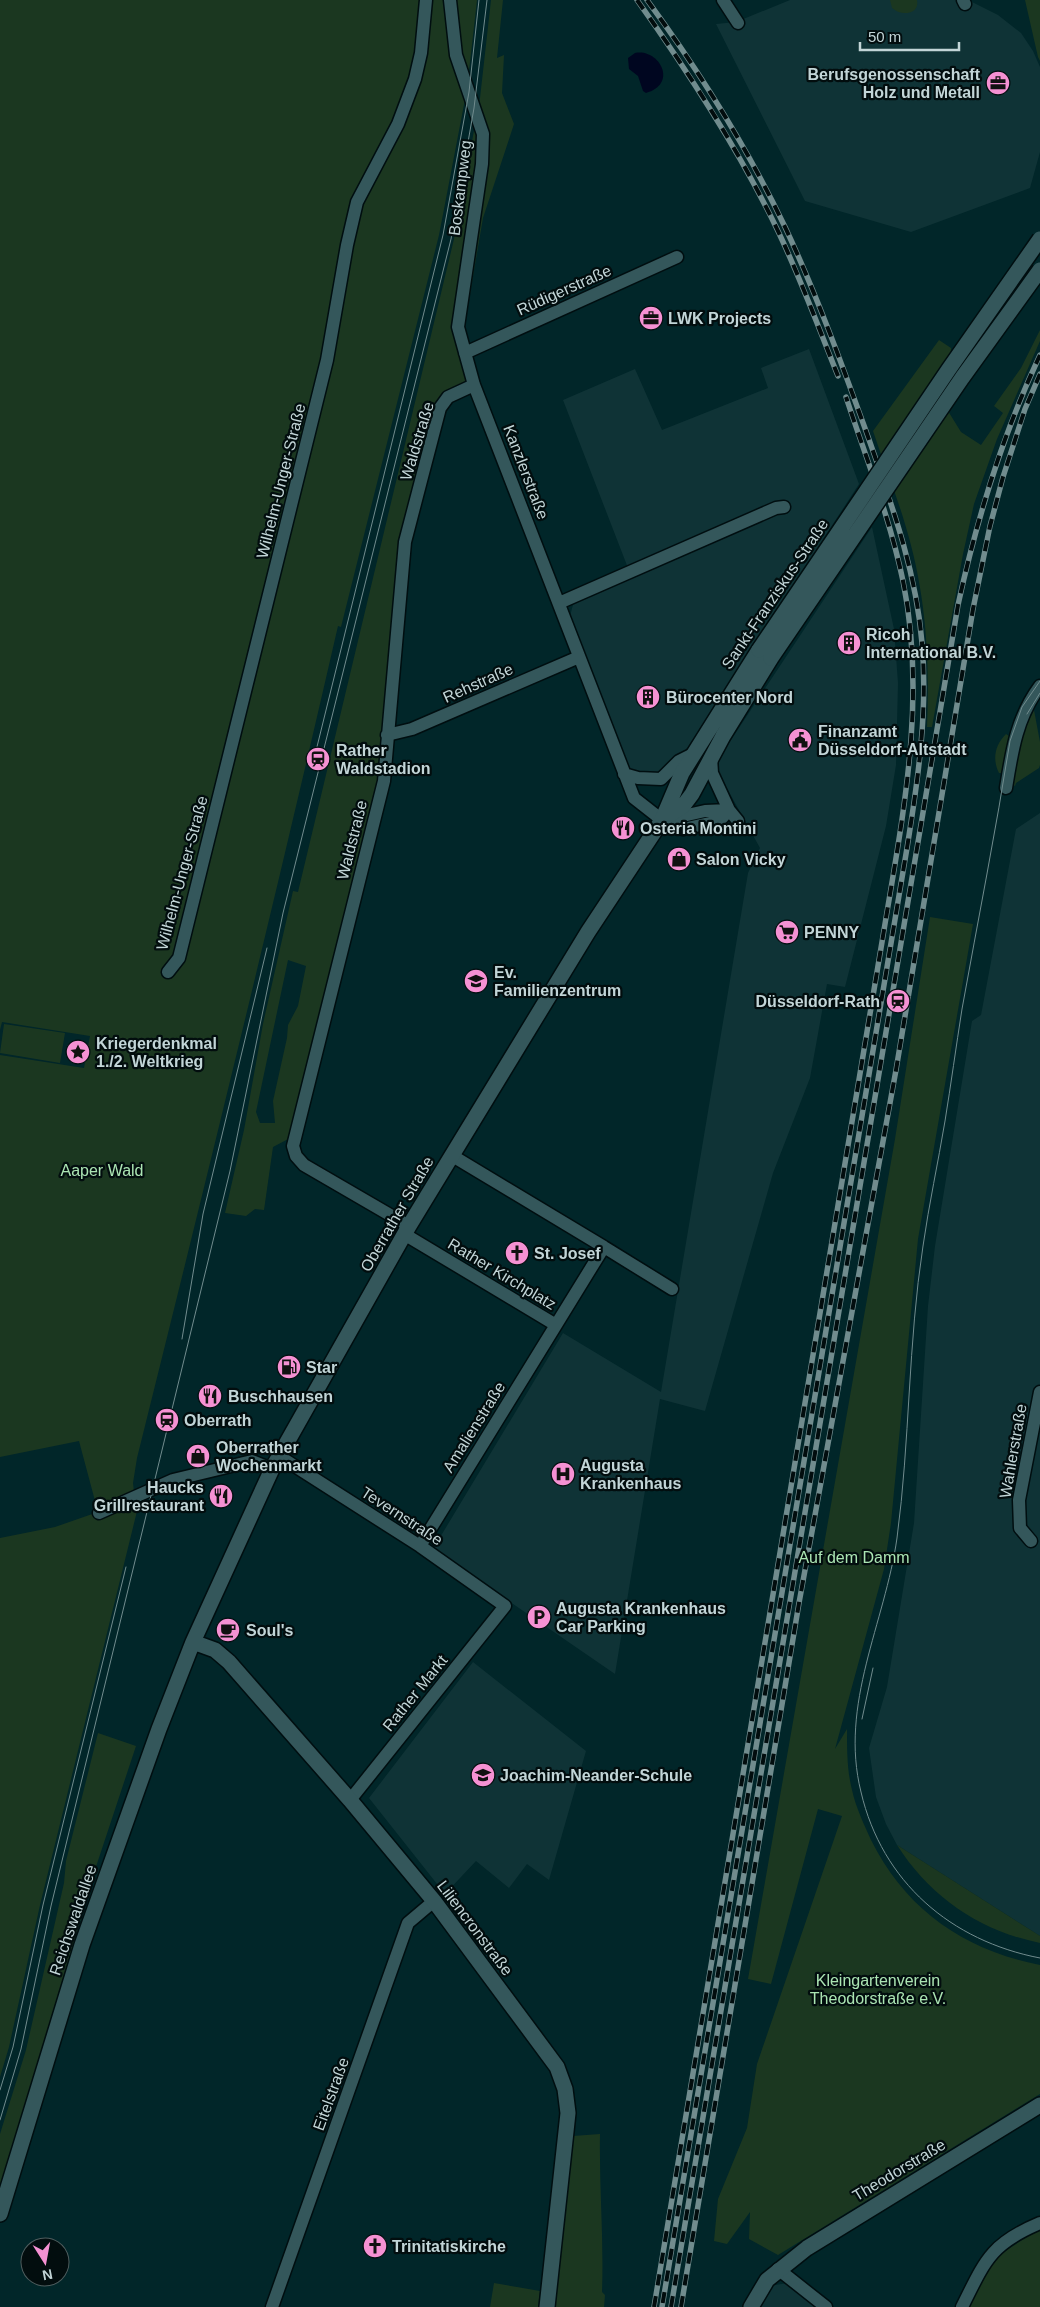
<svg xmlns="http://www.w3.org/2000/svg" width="1040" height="2307" font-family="Helvetica,sans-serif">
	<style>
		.built { fill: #0f3336 }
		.green { fill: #1b3720; fill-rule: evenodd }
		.water { fill: #000620 }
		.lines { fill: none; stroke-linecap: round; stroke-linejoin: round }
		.street-casing { stroke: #000e10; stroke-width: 15 }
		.secondary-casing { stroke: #000e10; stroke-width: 18 }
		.street { stroke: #34575b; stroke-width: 12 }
		.secondary { stroke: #34575b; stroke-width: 15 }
		.tram { stroke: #718c8e; stroke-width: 1 }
		.rail-casing { stroke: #718c8e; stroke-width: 5.5 }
		.rail { stroke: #020d0e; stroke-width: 4; stroke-dasharray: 11; stroke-linecap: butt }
		.secondary-bridge-casing { stroke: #000e10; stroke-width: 18; stroke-linecap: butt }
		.secondary-bridge { stroke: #34575b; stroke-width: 15 }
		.labels { text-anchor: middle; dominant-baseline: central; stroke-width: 4.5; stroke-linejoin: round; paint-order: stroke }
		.poi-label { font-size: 16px; font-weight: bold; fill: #c2d5d7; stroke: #020d0e; text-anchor: start }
		.street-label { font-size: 16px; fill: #c2d5d7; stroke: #020d0e }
		.park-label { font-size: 16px; fill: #abe5b3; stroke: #020d0e }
	</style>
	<rect width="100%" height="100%" fill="#012629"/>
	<path class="built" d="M790,0h178l30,15 23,18 12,18 7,16v85l-10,36 -119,44 -106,-31 -89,-177 20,-2z
		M809,349l50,135 -184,283 -21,11 -23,-5 -61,-157 4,-15 54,-33 -65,-168 72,-31 27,61 106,-42 -7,-20z
		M872,527l22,102 4,54 -2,82 -10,61 -41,161 -18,-3 -17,94 -37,95 -68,238 -45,-12 -45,275 -182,-125 130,-216 98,59 87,-519 12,-25 -41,-74v-16z
		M1040,813v1123l-143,-91 -11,-21 -10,-27 -7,-49 18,-61 27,-164 14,-217 7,-60 37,-225 9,-6 35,-186z
		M473,1662l113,89 -37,129 -22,-16 -18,24 -33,-27 -31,33 -76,-96z
		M788,2283l30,24h-58l9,-21z"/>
	<path class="green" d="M0,0h477l-10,89 -28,146 -98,392 -3,-1c-64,279 -132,555 -201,832l-4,25 2,18 5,-2 -100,406 -31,142 -9,30v-539l55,-11 43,-15 -19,-71 -79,16v-402l84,13 6,-32 -88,-14 -2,8z
		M491,0h12l-6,58 7,-3 -2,38 12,31 -31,94 -19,111 3,54 -20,13 -42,138 -25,247 -88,356 -19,10 -9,63 -9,-1 -9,7 -21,-3 19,-83 19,-106 30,-133 5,1 156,-653 26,-141zM288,960l18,6 -8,40 -10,19 -1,13 -14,63 2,22h-15l-4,-11z
		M890,0h27c3,15 -17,16 -25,8z
		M1025,0h15v61l-2,-4z
		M1040,330v11l-43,98 -23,65 -11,50 -31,173h-5c3,-71 -1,-134 -22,-203 -9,-31 -22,-62 -32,-93l66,-91 12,8 -3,63 13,21 20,13 22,-32 -9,-7 27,-38z
		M1034,710l6,32v23l-1,3 -23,15 -1,3 -3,-2 11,-51z
		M1006,734l3,2 -7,37h-3c-7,-14 -4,-28 7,-39z
		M930,917l43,7 -55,315 -27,284 -7,46 -49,180 12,-20c0,21 0,41 5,61 4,18 12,34 19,50 35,70 93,110 169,125v129l-262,161 -29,-16 1,-27 -23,32 -13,-3 4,-42 29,-71 10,-64 85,-248 -24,-7 -47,175 -23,-5 147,-840z
		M4,1024l61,9 -5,30 -60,-10z
		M98,1733l38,13 -54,163v6l-82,272v-53l26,-84 38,-167 2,-22z
		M897,1845l140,89 3,2v7c-60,-12 -110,-46 -143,-98z
		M600,2134c-1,53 4,105 2,158l3,3 -1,12h-50l19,-171z
		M1040,2228v79h-74l15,-31 17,-20z
		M494,2283l46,8 -2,16h-48z"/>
	<path class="water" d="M635,53c24,-5 44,31 11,40l-3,-2 -5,-15 -9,-7 -1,-11z"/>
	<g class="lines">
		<g class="street-casing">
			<path id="street" d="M450,0l6,55 27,79 -1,30 -24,163 16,58 160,413 28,22 21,9 31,-7 8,-4 7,-8
				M723,0l15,23
				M963,0l2,4
				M465,353l212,-96
				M559,603l217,-95 8,-1
				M387,735l25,-6 167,-72
				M711,757l1,16 17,37 9,11
				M624,774l14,4 23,1 18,-18 14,-7
				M1006,788c6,-38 11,-71 34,-102
				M665,820l40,-9 24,-1
				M168,972l11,-14 148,-598 20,-115 10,-43 41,-78 17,-45 6,-26 5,-53
				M409,1226l-105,-61 -8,-9 -3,-10 91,-365 21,-239 35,-134 8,-11 26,-12
				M404,1234l152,91 48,-78 -153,-92
				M604,1247l68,42
				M279,1456l141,90 85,60 -155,194
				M99,1513l74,-33 79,-19 20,8
				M1031,1541l-11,-13 -1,-28 21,-108
				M420,1546l136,-221
				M778,2269l48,38
				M272,2307l136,-384 26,-22
				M962,2307c23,-46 28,-63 78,-84"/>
		</g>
		<g class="secondary-casing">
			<path id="secondary" d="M662,820l21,-14 9,-12 31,-58 48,-78
				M193,1642l22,8 14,12 121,138 84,101 123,166 8,22 3,24 -21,194
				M0,2214l82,-269 77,-216 34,-87 79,-173 137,-243 179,-294 74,-112 20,-47 77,-123
				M751,2307l16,-27 40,-32 233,-143"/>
		</g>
		<use href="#street" class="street"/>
		<use href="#secondary" class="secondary"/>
		<path class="tram" d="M1040,681l-18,26 -12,34c-14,89 -32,179 -48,268 -6,38 -11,75 -17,112 -7,42 -16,83 -22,125 -15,97 -13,195 -26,292 -12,85 -58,166 -36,254 21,90 90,149 179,166
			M1027,714l13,-21
			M314,759l129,-524 26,-143 10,-92
			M182,1339l21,-125 64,-266
			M862,1719l11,-51
			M0,2090l13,-43 30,-142 83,-338
			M0,2120l21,-71 30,-143 179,-735 53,-258 168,-674 23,-131 13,-108"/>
		<g class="rail-casing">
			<path id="rail" d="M637,0c52,73 101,148 140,229 23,48 41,97 61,147
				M647,0c52,71 100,147 138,227 31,66 56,135 81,204 24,69 50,138 56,212 6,69 -4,137 -15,205l-245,1459
				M654,2307l230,-1377c19,-115 43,-232 19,-349 -13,-63 -37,-123 -57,-184
				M671,2307l287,-1702c19,-87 44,-169 82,-250
				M681,2307l118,-704 97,-533 77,-461 17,-83 13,-49 22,-68 15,-35"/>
		</g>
		<use href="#rail" class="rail"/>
		<g class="secondary-bridge-casing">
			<path id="secondary-bridge" d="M759,650l190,-281 91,-130
				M771,658l191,-280 78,-108"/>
		</g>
		<use href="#secondary-bridge" class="secondary-bridge"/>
	</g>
	<defs>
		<g id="office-disc" transform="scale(1.25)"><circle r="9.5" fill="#f591d3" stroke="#020d0e"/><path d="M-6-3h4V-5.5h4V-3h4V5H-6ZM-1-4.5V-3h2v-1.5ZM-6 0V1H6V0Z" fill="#111"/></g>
		<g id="building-disc" transform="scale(1.25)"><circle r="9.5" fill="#f591d3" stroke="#020d0e"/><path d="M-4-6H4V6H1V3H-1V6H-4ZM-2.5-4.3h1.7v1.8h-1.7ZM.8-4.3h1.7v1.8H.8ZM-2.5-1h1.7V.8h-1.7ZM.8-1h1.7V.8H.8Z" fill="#111"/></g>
		<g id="civic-disc" transform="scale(1.25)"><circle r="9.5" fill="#f591d3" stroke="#020d0e"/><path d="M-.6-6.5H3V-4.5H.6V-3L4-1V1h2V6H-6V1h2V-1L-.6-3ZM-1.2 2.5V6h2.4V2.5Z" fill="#111"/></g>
		<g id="station-disc" transform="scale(1.25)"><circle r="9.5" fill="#f591d3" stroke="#020d0e"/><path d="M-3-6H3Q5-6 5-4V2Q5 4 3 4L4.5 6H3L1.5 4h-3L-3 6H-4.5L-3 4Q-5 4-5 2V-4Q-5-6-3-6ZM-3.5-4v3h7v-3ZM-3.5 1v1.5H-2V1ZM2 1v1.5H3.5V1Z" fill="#111"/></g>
		<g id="restaurant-disc" transform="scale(1.25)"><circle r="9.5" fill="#f591d3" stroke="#020d0e"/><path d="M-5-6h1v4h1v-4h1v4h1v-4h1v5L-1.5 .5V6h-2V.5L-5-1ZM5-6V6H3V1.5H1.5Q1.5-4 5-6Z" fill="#111"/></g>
		<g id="shop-disc" transform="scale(1.25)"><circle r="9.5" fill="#f591d3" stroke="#020d0e"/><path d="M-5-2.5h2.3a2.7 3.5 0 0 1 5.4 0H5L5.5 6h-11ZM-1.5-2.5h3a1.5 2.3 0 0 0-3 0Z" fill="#111"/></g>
		<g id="supermarket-disc" transform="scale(1.25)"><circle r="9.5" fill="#f591d3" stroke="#020d0e"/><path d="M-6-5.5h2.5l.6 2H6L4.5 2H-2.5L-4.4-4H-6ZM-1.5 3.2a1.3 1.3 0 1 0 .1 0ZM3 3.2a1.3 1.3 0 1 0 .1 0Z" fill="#111"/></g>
		<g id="school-disc" transform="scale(1.25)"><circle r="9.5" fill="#f591d3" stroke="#020d0e"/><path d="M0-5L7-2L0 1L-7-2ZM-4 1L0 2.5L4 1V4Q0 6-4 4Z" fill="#111"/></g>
		<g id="sight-disc" transform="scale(1.25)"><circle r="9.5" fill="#f591d3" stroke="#020d0e"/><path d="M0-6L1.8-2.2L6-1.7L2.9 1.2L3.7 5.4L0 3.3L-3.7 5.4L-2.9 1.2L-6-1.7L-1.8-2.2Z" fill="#111"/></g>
		<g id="church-disc" transform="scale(1.25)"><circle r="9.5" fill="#f591d3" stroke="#020d0e"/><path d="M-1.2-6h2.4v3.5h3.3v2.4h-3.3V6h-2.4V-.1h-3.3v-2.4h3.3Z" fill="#111"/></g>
		<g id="fuel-disc" transform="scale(1.25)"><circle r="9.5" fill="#f591d3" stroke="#020d0e"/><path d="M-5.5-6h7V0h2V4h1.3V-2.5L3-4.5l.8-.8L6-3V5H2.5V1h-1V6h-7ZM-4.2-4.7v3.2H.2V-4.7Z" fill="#111"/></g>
		<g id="hospital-disc" transform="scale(1.25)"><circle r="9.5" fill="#f591d3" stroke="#020d0e"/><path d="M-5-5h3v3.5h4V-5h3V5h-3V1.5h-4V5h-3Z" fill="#111"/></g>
		<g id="parking-disc" transform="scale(1.25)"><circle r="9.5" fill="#f591d3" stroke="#020d0e"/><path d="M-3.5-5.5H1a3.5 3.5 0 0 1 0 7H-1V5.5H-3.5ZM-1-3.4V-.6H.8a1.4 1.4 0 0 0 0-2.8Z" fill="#111"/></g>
		<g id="cafe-disc" transform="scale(1.25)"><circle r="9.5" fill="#f591d3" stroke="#020d0e"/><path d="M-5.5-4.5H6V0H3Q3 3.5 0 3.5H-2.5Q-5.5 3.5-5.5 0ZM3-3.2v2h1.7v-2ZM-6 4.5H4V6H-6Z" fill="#111"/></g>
	</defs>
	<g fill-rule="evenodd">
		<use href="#office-disc" x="998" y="83"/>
		<use href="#office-disc" x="651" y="318"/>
		<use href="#building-disc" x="849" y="643"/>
		<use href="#building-disc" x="648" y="697"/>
		<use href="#civic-disc" x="800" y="740"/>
		<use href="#station-disc" x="318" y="759"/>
		<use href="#restaurant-disc" x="623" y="828"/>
		<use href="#shop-disc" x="679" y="859"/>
		<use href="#supermarket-disc" x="787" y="932"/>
		<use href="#school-disc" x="476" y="981"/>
		<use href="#station-disc" x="898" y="1001"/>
		<use href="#sight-disc" x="78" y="1052"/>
		<use href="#church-disc" x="517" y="1253"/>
		<use href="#fuel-disc" x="289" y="1367"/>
		<use href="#restaurant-disc" x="210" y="1396"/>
		<use href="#station-disc" x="167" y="1420"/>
		<use href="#shop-disc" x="198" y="1456"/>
		<use href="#hospital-disc" x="563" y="1474"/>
		<use href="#restaurant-disc" x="221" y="1496"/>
		<use href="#parking-disc" x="539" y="1617"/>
		<use href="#cafe-disc" x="228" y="1630"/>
		<use href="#school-disc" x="483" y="1775"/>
		<use href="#church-disc" x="375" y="2246"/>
	</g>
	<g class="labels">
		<g class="poi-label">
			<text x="980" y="74" text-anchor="end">Berufsgenossenschaft<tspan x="980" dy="18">Holz und Metall</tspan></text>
			<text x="668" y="318">LWK Projects</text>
			<text x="866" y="634">Ricoh<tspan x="866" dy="18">International B.V.</tspan></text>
			<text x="666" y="697">Bürocenter Nord</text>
			<text x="818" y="731">Finanzamt<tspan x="818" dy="18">Düsseldorf-Altstadt</tspan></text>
			<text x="336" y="750">Rather<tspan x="336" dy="18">Waldstadion</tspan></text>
			<text x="640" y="828">Osteria Montini</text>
			<text x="696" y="859">Salon Vicky</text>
			<text x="804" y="932">PENNY</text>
			<text x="494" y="972">Ev.<tspan x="494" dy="18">Familienzentrum</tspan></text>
			<text x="880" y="1001" text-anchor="end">Düsseldorf-Rath</text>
			<text x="96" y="1043">Kriegerdenkmal<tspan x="96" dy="18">1./2. Weltkrieg</tspan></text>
			<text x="534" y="1253">St. Josef</text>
			<text x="306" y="1367">Star</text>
			<text x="228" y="1396">Buschhausen</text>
			<text x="184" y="1420">Oberrath</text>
			<text x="216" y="1447">Oberrather<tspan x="216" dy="18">Wochenmarkt</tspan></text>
			<text x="580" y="1465">Augusta<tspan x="580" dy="18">Krankenhaus</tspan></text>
			<text x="204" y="1487" text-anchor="end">Haucks<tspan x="204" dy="18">Grillrestaurant</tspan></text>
			<text x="556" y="1608">Augusta Krankenhaus<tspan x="556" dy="18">Car Parking</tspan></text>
			<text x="246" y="1630">Soul's</text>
			<text x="500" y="1775">Joachim-Neander-Schule</text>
			<text x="392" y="2246">Trinitatiskirche</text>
		</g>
		<g class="street-label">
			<text transform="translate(460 188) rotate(-83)">Boskampweg</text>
			<text transform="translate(564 290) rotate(-24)">Rüdigerstraße</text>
			<text transform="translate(417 441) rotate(-73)">Waldstraße</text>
			<text transform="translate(526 472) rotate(69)">Kanzlerstraße</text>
			<text transform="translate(281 481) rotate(-76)">Wilhelm-Unger-Straße</text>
			<text transform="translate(775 594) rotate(-56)">Sankt-Franziskus-Straße</text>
			<text transform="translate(478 683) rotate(-24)">Rehstraße</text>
			<text transform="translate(352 840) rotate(-76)">Waldstraße</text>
			<text transform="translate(182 873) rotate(-75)">Wilhelm-Unger-Straße</text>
			<text transform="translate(397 1214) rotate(-60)">Oberrather Straße</text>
			<text transform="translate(502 1274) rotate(31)">Rather Kirchplatz</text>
			<text transform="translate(474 1427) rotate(-58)">Amalienstraße</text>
			<text transform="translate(1013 1451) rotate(-80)">Wahlerstraße</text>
			<text transform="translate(402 1516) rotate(33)">Tevernstraße</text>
			<text transform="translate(415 1693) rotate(-51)">Rather Markt</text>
			<text transform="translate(73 1920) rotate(-71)">Reichswaldallee</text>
			<text transform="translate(475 1928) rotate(53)">Liliencronstraße</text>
			<text transform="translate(331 2094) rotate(-70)">Eitelstraße</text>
			<text transform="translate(899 2170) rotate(-31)">Theodorstraße</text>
		</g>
		<g class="park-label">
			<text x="102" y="1170">Aaper Wald</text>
			<text x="854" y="1557">Auf dem Damm</text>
			<text x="878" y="1980">Kleingartenverein<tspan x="878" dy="18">Theodorstraße e.V.</tspan></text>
		</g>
	</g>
	<g transform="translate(45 2262) rotate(169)"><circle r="24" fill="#020d0e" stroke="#4f5d5e"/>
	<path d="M0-4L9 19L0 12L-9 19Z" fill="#f591d3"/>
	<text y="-8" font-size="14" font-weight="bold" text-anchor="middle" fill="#c2d5d7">N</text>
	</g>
	<path d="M860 42v8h99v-8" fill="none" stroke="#c2d5d7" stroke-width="2.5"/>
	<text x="868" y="42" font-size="15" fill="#c2d5d7" stroke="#020d0e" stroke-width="4" paint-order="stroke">50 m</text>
</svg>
